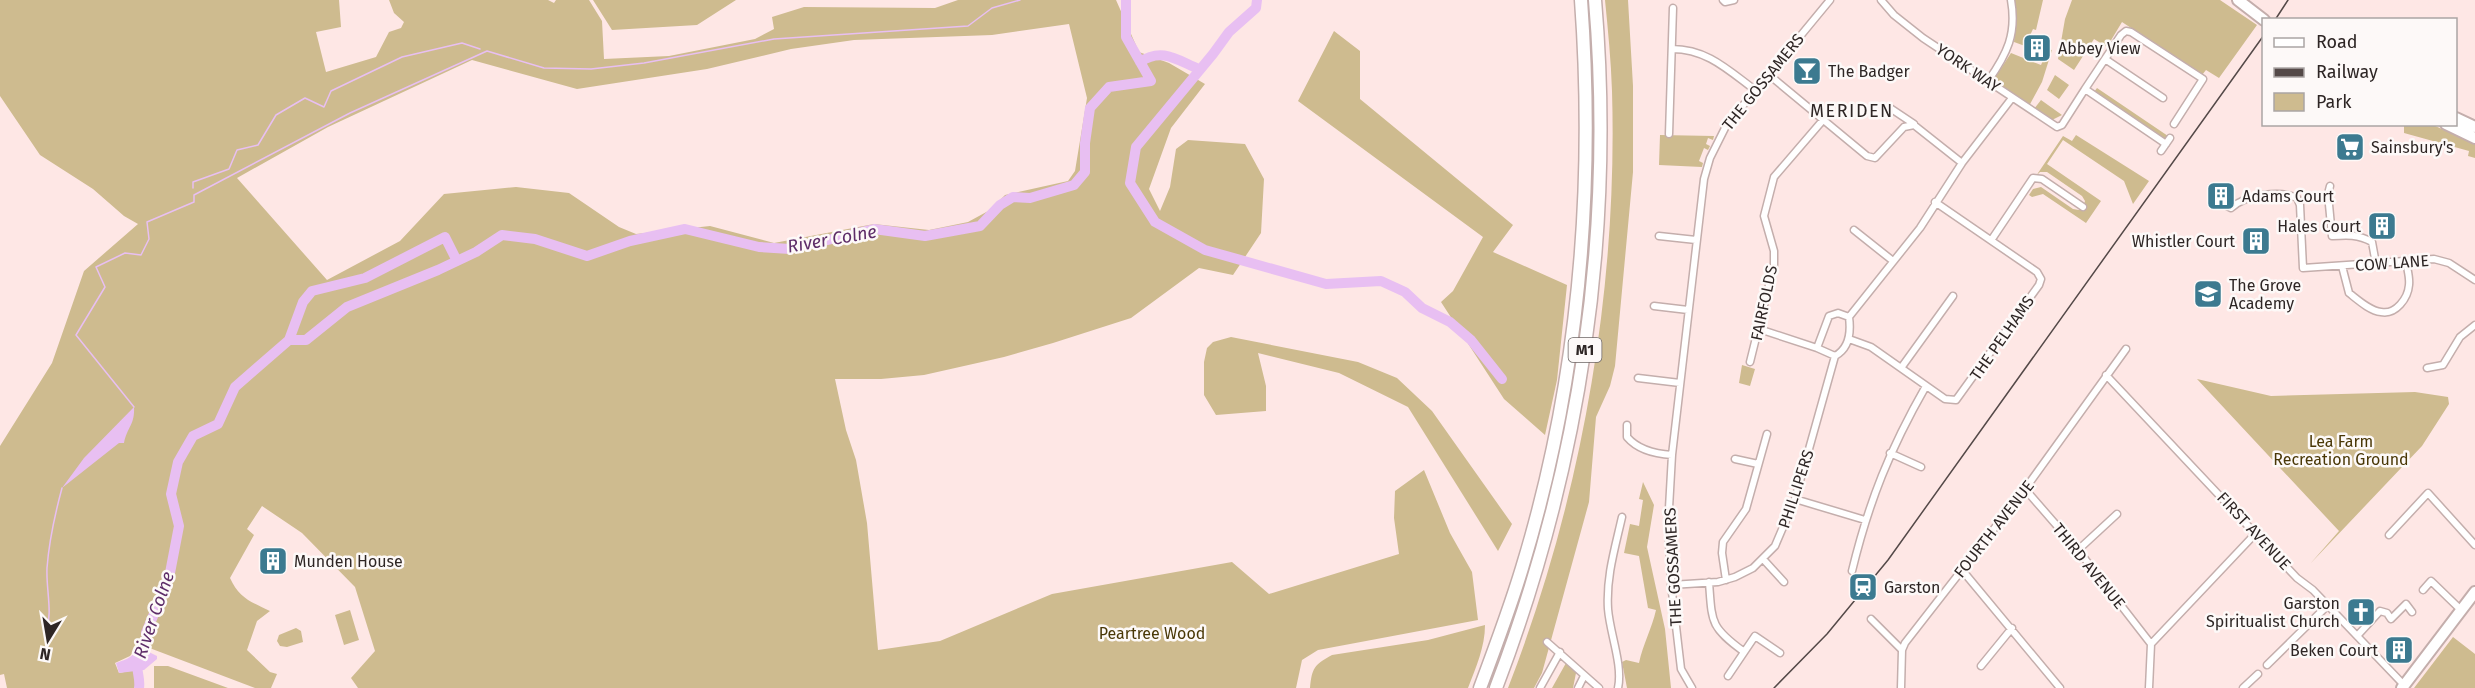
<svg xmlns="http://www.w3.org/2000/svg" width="2475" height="688" font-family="'Fira Sans',sans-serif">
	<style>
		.green { fill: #cebb8f; fill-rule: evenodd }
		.water { fill: #e8bff2 }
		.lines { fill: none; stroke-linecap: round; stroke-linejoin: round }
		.stream { stroke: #e8bff2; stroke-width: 1.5 }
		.river { stroke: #e8bff2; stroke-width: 10 }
		.minor-casing { stroke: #c4aeac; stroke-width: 9 }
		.primary-casing { stroke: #c4aeac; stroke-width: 14 }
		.trunk-casing { stroke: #c4aeac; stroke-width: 14 }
		.motorway-casing { stroke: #c4aeac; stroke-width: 15 }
		.minor { stroke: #fff; stroke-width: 6 }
		.primary { stroke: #fff; stroke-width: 10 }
		.trunk { stroke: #fff; stroke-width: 10 }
		.motorway { stroke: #fff; stroke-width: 12 }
		.rail { stroke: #544948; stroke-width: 1.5 }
		.labels { text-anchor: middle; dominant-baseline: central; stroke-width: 5; stroke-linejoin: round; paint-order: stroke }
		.shield { fill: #fdf9f8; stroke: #6c6564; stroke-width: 1.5 }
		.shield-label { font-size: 15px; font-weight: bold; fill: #2e2625 }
		.poi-label { font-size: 16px; fill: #2e2625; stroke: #fdf9f8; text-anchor: start }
		.street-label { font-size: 16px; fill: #2e2625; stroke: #fdf9f8 }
		.park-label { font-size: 16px; fill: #493706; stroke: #fdf9f8 }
		.neighbourhood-label { font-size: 18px; letter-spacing: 1.5px; fill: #2e2625; stroke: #fdf9f8 }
		.water-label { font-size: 18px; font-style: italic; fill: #5e2d69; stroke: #fdf9f8 }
	</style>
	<rect width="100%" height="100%" fill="#fee7e5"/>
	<path class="green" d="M0,0h339l2,27 -25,5 10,40 50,-15 13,-25 12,-4 3,-6 -10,-9 -5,-13h159l6,3 2,-3h33l13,21 2,38 65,-3 86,-17 19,-10 -2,-12 32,-10 131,1 23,-8h158l23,52 30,11 36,21 -34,44 -22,61 11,22 10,-24 6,-38 12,-9 57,4 19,35 -3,54 -28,42 -34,-7 -68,50 -78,25 -49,14 -80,18 -43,4h-46l11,51 10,30 11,63 11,127 62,-9 112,-47 180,-32 37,32 130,-40 -5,-36 1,-27 29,-21 26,63 22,39 6,48 -160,30 -16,10 -6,28h-938l-7,-10 24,-27 -20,-64 -53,-54 -40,-27 -15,23 7,6 -24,43c9,20 21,24 40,33l-13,10 -10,29 23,22 7,2 -6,14h-16l-116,-44 -9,12 -15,7 4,10 16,-3 2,18h-130l-3,-14 -4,1v-229l52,-83 32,-92 54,-47 -14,-8 -31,-27 -53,-34 -40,-59zM1069,24l18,74 -12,73 -7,10 -63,14 -15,15 -22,12 -39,8 -55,-6 -100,19 -64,-17 -74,8 -17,-7 -50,-34 -53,-6 -72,7 -44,47 -73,39 -90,-102 91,-51 144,-67 105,29 130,-20 84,-20 63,-9 138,-5z
		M593,0h143l-39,25 -85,5z
		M1605,0h23l5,86v86l-18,194 -5,20 -14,31 -7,85 -47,171 -8,15h-26c73,-188 110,-396 104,-597 -1,-30 -4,-61 -7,-91z
		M2014,0h29l-7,30 -3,-1 -8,17 -11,-4 2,-28z
		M2072,0h148l37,25 -38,53 -13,-8 -4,5 -80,-53 -15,25 -13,-8 -20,31 -16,-11 7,-40z
		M1334,31l26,20v48l153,126 -20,27 74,33 -10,95 -12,55 -41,-36 -63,-97 12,-11 30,-54 -185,-136z
		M2048,49l4,1 -10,32 -13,24 -33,-22v-8l15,-23 30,12z
		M2055,75l14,10 -10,14 -12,-9z
		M2097,88l71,48 -3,4 -71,-48z
		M2041,100l21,15 -10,5 -18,-11z
		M2404,125h29l42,19v14l-7,-2 1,-5 -65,-18z
		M1660,135l54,1 -1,4 -5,-2 -2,6 4,2 -2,4 -4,-2 -5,13 4,2 -1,4 -43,-2z
		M2076,135l73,46 -16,23 -9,-23 -61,-41 -16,24 54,37 -15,22 -43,-29 -11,3 -3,-2 4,-6 8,-2 32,22 6,1 4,-3 2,-6 -3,-5 -35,-24h-7l-4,4 27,-40 9,5z
		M1231,337l127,25 39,16 35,33 80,113 -14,27 -90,-144 -69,-34 -81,-20 8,33v25l-50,4 -12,-20v-33l3,-14 6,-6z
		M1742,365l13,4 -5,17 -11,-3z
		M2197,379l74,17 144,-4 33,5 1,7 -27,42 -112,118 29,-33z
		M1643,482l11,23 -7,42 18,82 6,59h-44l-5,-26 4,-2 13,3c4,-19 13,-35 17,-53l-8,-2 -9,-52 -15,-3 6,-29 9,2 4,-26 -4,-1z
		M350,610l9,30 -15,5 -9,-30z
		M1485,625c0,22 -9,42 -17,63h-158c2,-20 4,-23 22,-33l96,-15z
		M296,628l5,3 2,11 -16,5 -7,-1 -3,-5 2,-6z
		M2453,637l22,17v34h-61z
		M1566,663l10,10 -3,15h-21z
		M154,666h14l60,22h-74z"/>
	<path class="water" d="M134,407c1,18 -7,20 -10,36h-5l-57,45 22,-30z
		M148,620h5l1,2 -6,8 -3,20 12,6v3l-13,11 -25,3 -3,-10c4,-2 10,-3 14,-6 12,-8 12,-26 18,-37z"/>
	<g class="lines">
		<path class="stream" d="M193,188v-6l36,-13 8,-19 21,-5 18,-30 29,-17 19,9 7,-16 71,-34 60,-14 18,6
			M134,407l-58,-72 29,-48 -9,-20 29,-14 16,2 8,-16 -2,-17 47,-20v-7l156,-82 137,-62 57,17 47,1 53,-6 130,-24 194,-13 24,-18 28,-8
			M46,634c7,-23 0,-43 1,-66 2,-27 8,-54 15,-80"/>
		<path class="river" d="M1257,0l-1,8 -27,24 -16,22 -77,93 -6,36 25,39 50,28 121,34 55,-3 24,11 17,16 28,14 21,18 31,39
			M1140,62c22,-15 37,-2 59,7
			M289,340l14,-38 9,-11 53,-13 80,-41 12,24
			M146,633l23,-55 10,-52 -8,-32 7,-32 15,-26 25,-12 17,-37 54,-47h17l41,-33 91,-37 38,-18 26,-17 33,4 52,17 43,-15 55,-12 74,18 31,2 84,-20 51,7 55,-10 20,-21 13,-8 17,1 44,-13 11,-13v-29l5,-35 19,-21 42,-6 -25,-44v-37
			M138,656c-4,10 3,21 1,32"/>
		<g class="minor-casing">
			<path id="minor" d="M1723,0l2,2 9,-2
				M1881,0l13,15 29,23 134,89 5,-2 23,-36 81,55
				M1672,49c35,0 56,21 83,41
				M2105,59l58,39
				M1768,74l99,82 8,2 29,-31 10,-2 48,38
				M1988,81c19,-27 29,-47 23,-81
				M2085,89l36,-54 5,-4 5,1 72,47 -29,45
				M1890,108l24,16
				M1669,134l4,-126
				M2161,151l9,-13
				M2330,186l-2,8 4,42c14,-1 26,-2 40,6l4,22
				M2225,205l6,3c14,-13 49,-18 66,-10l3,7 3,63 131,-9 15,4 26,17
				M1854,230l39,31
				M1659,236l37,4
				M1992,239l41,-61 9,1 41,28
				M2342,266l7,27c9,7 21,18 32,19 15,3 27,-14 28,-27 1,-8 -2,-16 -3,-24
				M1654,306l34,4
				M1849,317l-11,-4 -9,3 -12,32 18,8c15,-8 16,-24 14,-39l71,-89 42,-65 50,-65
				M1759,329l58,19
				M1849,339l22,8 74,52 11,1 83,-115 2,-6 -4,-7 -102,-70
				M1750,362l24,-97v-14l-10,-35 10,-39 49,-57
				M1901,368l52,-72
				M2427,368l16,-3 17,-28 15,-12
				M2106,375l191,203 16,12 91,95
				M1638,378l42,5
				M1627,425v12c11,13 29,17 45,18
				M1890,453l31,14
				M1735,459l23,5
				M2025,489l53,61 73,94
				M1795,499l70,21
				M2389,535l39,-42 47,52
				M2078,550l39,-36
				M1763,559l21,23
				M1962,570l98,118
				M1852,571c17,-70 38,-122 74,-185
				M1726,580l-4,-27 1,-11 23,-33 21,-75
				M1709,582c3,40 1,45 34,69
				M1671,585l47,-3 17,-5 18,-9 22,-22 20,-47 40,-143
				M2423,590l8,-9 30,29
				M1871,619l31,31
				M2357,636l23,-25 7,2 4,6 15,-15 6,8
				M1547,642l52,46
				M2151,644l105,-111
				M2267,665l61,-60
				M1981,666l31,-38
				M1728,676l27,-40 25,17
				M1540,688l20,-36
				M1578,688l6,-12
				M1618,688c5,-23 -8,-54 -10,-79 -2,-32 7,-61 14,-92
				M1692,688l-11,-19 -9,-77 -4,-66 4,-71 32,-276 6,-21 16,-32 104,-126
				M1901,688l1,-38 3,-7 120,-154 101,-140
				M2149,688l2,-44
				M2243,688l15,-14"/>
		</g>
		<g class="primary-casing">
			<path id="primary" d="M2402,688l73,-96"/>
		</g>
		<g class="trunk-casing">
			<path id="trunk" d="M2238,0l26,20
				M2456,118l19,9
				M2446,124l29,14"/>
		</g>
		<g class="motorway-casing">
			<path id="motorway" d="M1480,688c15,-40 30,-80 42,-120 56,-184 73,-377 59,-568
				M1496,688c84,-220 119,-454 99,-688"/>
		</g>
		<use href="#minor" class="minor"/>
		<use href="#primary" class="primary"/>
		<use href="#trunk" class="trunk"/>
		<use href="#motorway" class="motorway"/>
		<path class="rail" d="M2275,20l13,-20
			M1774,688l53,-54 61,-74 376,-525"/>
	</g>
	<defs>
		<g id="building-square" transform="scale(1.5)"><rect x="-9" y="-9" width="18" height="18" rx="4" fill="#3c7a90" stroke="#fdf9f8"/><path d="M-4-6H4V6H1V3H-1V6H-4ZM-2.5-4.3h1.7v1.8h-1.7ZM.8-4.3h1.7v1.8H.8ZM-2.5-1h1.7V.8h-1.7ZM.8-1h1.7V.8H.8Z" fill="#fff"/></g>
		<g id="bar-square" transform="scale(1.5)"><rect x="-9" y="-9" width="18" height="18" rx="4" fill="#3c7a90" stroke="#fdf9f8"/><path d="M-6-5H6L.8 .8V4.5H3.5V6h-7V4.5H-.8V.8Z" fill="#fff"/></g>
		<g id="supermarket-square" transform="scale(1.5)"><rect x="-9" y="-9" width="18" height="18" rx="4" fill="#3c7a90" stroke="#fdf9f8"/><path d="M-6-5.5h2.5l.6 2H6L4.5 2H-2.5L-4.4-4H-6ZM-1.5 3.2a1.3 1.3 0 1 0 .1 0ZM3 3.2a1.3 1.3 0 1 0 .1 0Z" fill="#fff"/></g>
		<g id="school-square" transform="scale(1.5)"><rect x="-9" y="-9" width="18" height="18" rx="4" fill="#3c7a90" stroke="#fdf9f8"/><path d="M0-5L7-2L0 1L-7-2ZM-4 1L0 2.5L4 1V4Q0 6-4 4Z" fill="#fff"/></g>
		<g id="station-square" transform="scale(1.5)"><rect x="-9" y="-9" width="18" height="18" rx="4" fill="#3c7a90" stroke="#fdf9f8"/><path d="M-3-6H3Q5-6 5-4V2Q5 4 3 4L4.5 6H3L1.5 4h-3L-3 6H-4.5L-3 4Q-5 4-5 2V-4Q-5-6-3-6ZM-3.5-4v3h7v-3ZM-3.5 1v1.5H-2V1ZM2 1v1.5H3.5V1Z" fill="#fff"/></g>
		<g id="church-square" transform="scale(1.5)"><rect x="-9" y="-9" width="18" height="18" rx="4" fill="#3c7a90" stroke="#fdf9f8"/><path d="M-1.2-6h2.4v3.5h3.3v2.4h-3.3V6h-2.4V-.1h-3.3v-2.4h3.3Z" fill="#fff"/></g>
	</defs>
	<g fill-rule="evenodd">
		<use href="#building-square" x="2037" y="48"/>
		<use href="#bar-square" x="1807" y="71"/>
		<use href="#supermarket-square" x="2350" y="147"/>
		<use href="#building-square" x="2221" y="196"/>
		<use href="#building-square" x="2382" y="226"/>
		<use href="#building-square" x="2256" y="241"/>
		<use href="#school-square" x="2208" y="294"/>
		<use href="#building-square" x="273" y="561"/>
		<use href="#station-square" x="1863" y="587"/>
		<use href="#church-square" x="2361" y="612"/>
		<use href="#building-square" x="2399" y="650"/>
	</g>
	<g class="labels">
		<rect class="shield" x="1568.5" y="338" width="33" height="24" rx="4.5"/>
		<g class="shield-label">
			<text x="1585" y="350">M1</text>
		</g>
		<g class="poi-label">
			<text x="2058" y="48">Abbey View</text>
			<text x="1828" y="71">The Badger</text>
			<text x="2371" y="147">Sainsbury's</text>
			<text x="2242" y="196">Adams Court</text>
			<text x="2361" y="226" text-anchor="end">Hales Court</text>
			<text x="2235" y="241" text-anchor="end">Whistler Court</text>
			<text x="2229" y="285">The Grove<tspan x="2229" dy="18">Academy</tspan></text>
			<text x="294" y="561">Munden House</text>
			<text x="1884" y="587">Garston</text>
			<text x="2340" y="603" text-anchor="end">Garston<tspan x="2340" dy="18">Spiritualist Church</tspan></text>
			<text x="2378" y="650" text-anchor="end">Beken Court</text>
		</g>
		<g class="street-label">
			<text transform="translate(1968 68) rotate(34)">YORK WAY</text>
			<text transform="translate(1763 82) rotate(-51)">THE GOSSAMERS</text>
			<text transform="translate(2392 263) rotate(-4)">COW LANE</text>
			<text transform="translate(1764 303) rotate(-78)">FAIRFOLDS</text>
			<text transform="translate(2002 338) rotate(-55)">THE PELHAMS</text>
			<text transform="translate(1796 489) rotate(-72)">PHILLIPERS</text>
			<text transform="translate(1994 529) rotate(-52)">FOURTH AVENUE</text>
			<text transform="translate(2254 531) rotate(47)">FIRST AVENUE</text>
			<text transform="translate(2089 566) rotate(51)">THIRD AVENUE</text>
			<text transform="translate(1673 567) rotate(-93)">THE GOSSAMERS</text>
		</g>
		<g class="park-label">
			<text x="2341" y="441">Lea Farm<tspan x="2341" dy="18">Recreation Ground</tspan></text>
			<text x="1152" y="633">Peartree Wood</text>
		</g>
		<g class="neighbourhood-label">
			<text x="1852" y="111">MERIDEN</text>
		</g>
		<g class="water-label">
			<text transform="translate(832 239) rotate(-10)">River Colne</text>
			<text transform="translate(154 615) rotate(-71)">River Colne</text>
		</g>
	</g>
	<rect x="2262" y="18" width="195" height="108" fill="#fdf9f8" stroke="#aaa5a4" stroke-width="1.5"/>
	<rect x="2274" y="38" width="30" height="9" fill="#ffffff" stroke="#aaa5a4" stroke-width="1.5"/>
	<text x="2316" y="48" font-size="18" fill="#2e2625">Road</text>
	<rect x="2274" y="68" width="30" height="9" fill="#544948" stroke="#aaa5a4" stroke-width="1.5"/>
	<text x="2316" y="78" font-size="18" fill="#2e2625">Railway</text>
	<rect x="2274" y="93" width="30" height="18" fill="#cebb8f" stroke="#aaa5a4" stroke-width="1.5"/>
	<text x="2316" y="108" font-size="18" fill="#2e2625">Park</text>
	<g transform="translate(48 640) rotate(191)" stroke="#fdf9f8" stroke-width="4.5" paint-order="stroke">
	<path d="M0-4.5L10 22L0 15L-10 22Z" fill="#2e2625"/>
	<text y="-9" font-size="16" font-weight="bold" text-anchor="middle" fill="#2e2625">N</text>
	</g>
</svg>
